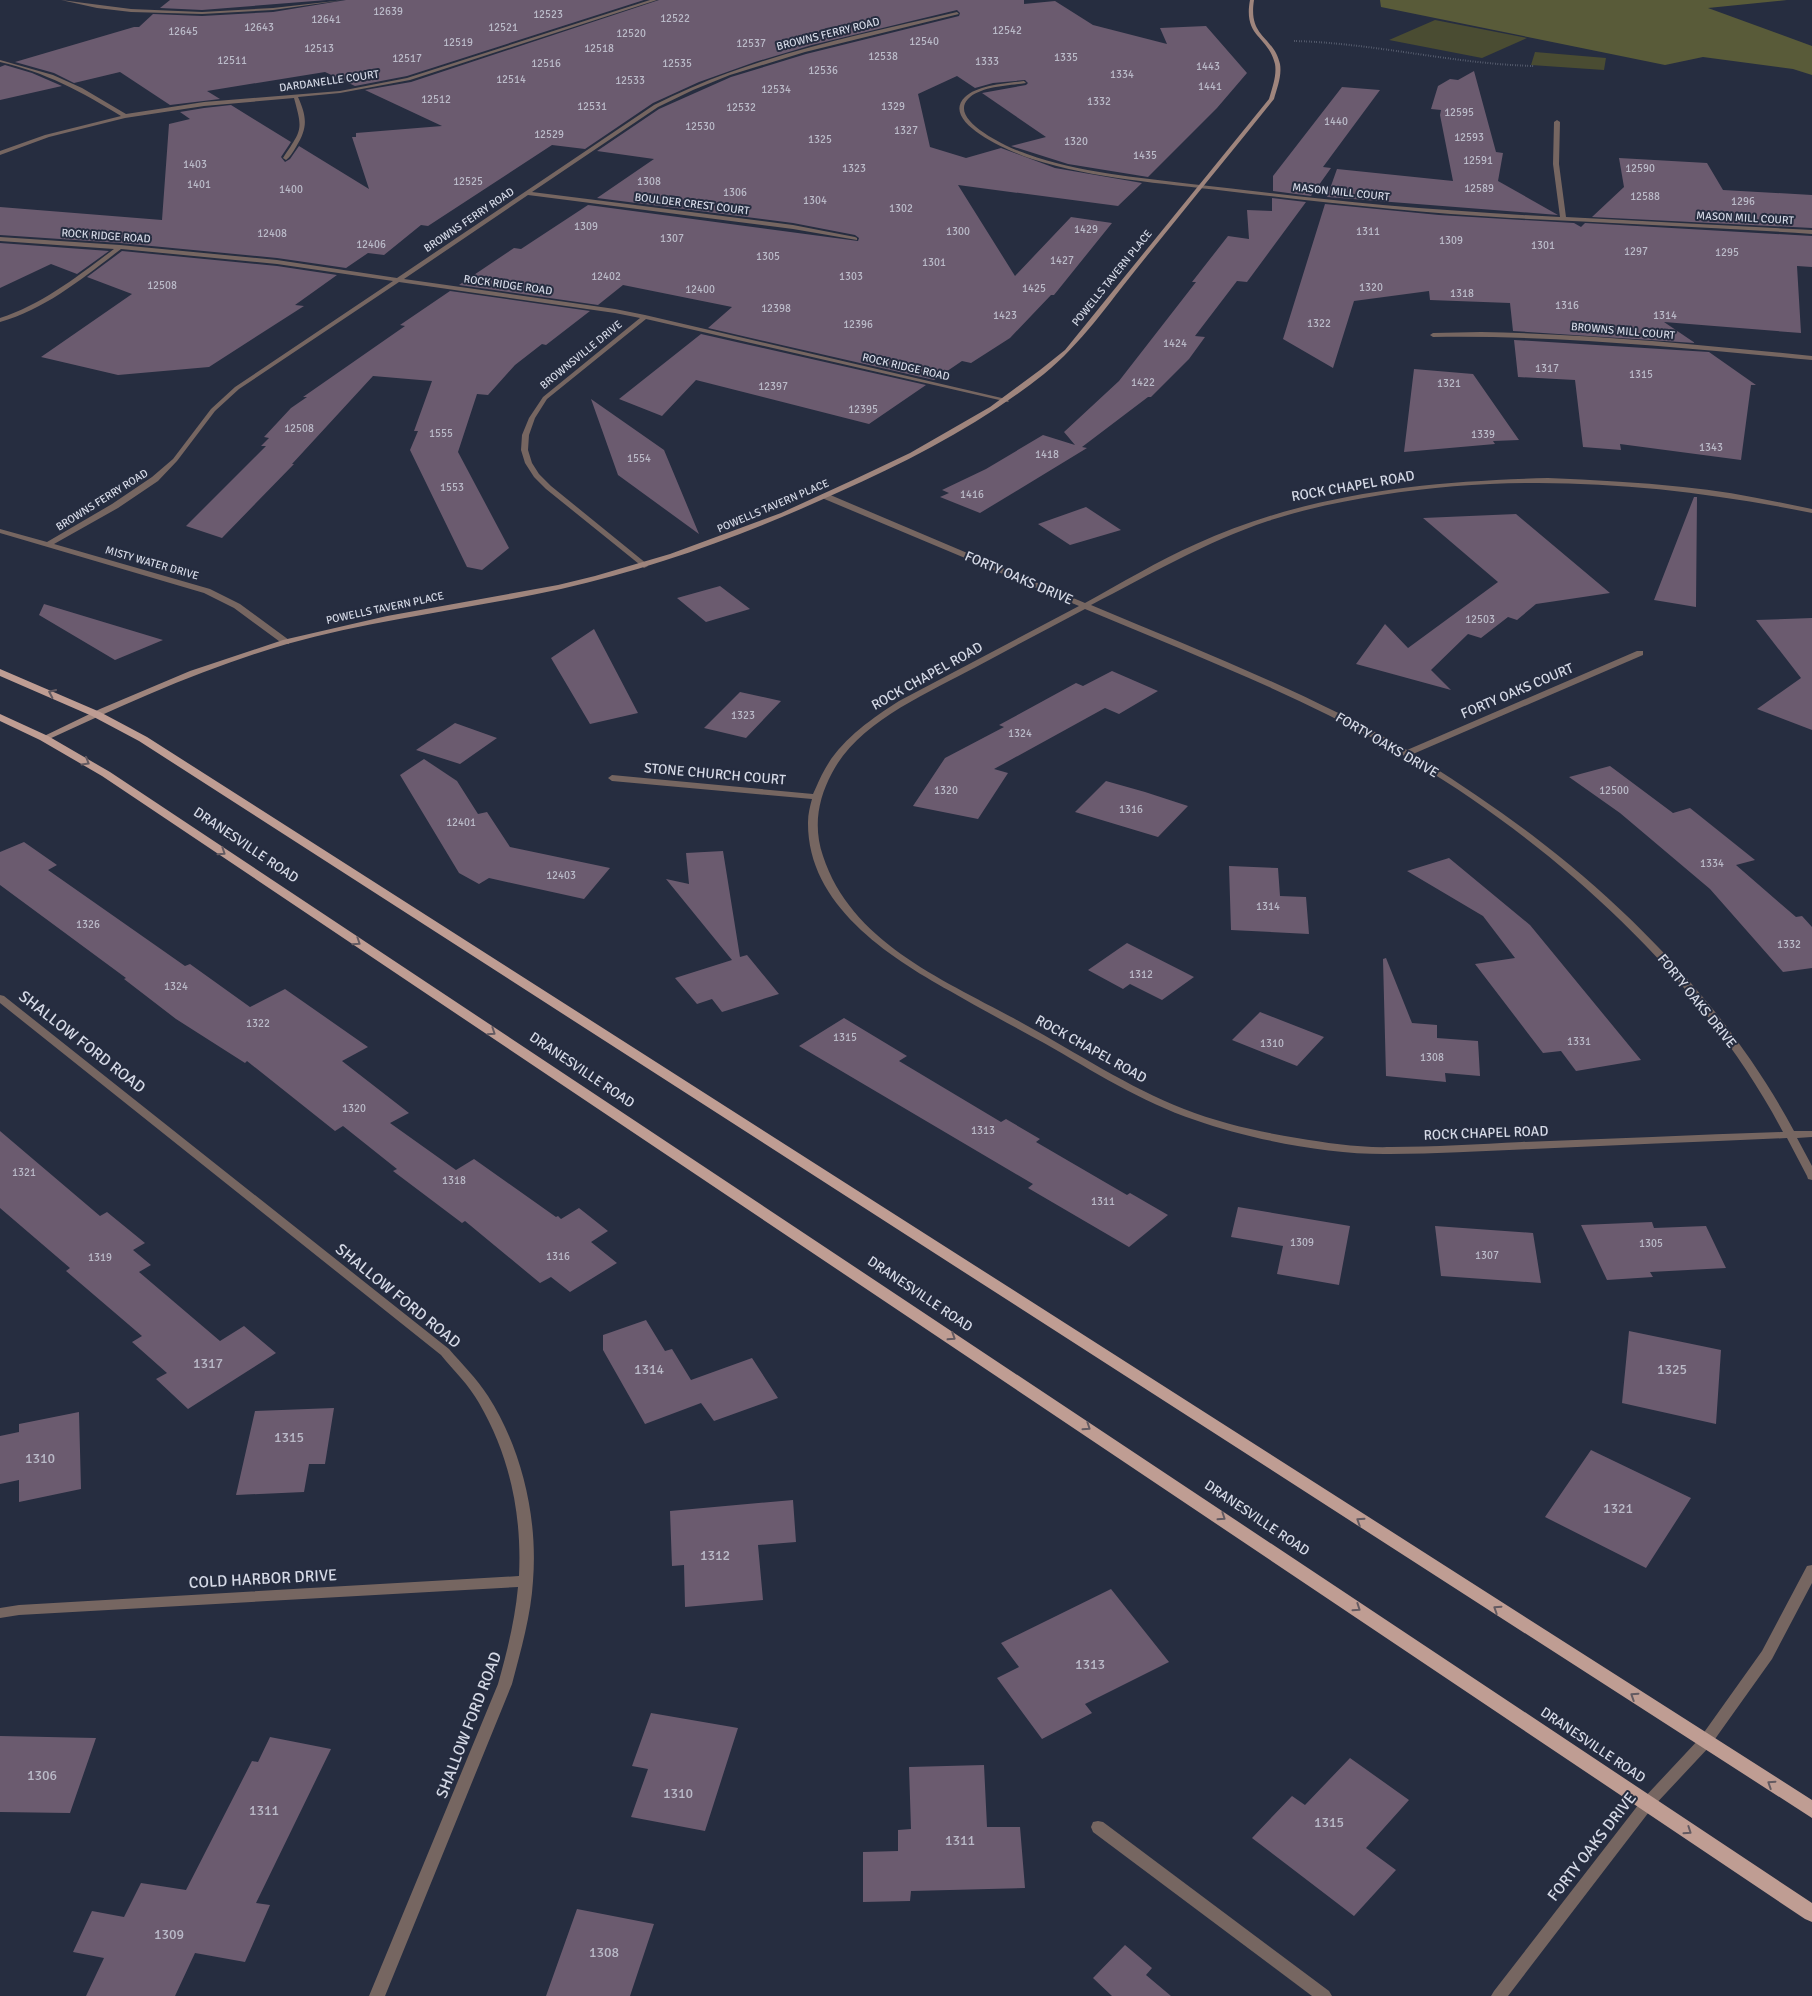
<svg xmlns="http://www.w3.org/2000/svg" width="1812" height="1996" font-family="Signika,sans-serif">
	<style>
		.green { fill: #4a4c32 }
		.forest { fill: #595b39 }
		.building { fill: #6b5b6f }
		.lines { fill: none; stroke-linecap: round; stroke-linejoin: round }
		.path { stroke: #7d8393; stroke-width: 2; stroke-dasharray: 0.5 2; stroke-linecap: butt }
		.lane { fill: #766661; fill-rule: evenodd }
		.street { fill: #766661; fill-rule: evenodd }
		.secondary { fill: #9f857d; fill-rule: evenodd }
		.primary { fill: #bf9d93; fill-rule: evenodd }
		.oneway { stroke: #635a61 }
		.labels { text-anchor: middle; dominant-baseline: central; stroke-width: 4; stroke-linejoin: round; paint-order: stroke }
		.number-label { font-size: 11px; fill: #babac8 }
		.far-street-label { font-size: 11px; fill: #d5d9e6; stroke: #262d40 }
		.street-label { font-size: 14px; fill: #d5d9e6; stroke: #262d40 }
		.near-number-label { font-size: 14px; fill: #babac8 }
		.near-street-label { font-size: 16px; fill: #d5d9e6; stroke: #262d40 }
	</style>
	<rect width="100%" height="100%" fill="#262d40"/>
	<path class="green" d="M1435,20l92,18 -45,20 -93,-18z
		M1535,52l71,6 -2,12 -73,-5z"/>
	<path class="forest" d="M1380,0h407l-79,8 104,38v29l-19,-6 -90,-12 -38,8 -284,-58z"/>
	<path class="building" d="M170,0h157l-125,10 -42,-2z
		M346,0h298l-237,76 -52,10 -30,-14 -118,19 13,8 -50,6 -50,-33 -46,11 -20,-10 -39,-11 119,-35h5l14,-13 49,2 71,-4z
		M659,0h365v4l31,-3 38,24 74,19 -7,-16 46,-2 41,47 -30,35 -69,69 -80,-13 -57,-18 35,-9 -64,-44 44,-8 2,-2 -3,-3 -32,3 -18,5 -18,-12 -39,18 12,53 36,11 35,-10 54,20 87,15 -24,23 -160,-21 57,91 56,-59 41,6 -58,72h-3l-41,43 -39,25 -9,-2 -28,19 -226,-52 24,-21 -109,-22 -25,20 -139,-20 55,-37 7,1 67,-44 270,36 1,-3 -4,-3 -62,-12 -196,-25 57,-39 -57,-8 62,-42 72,-32 75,-23 153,-38 1,-3 -3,-3 -145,35 -57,17 -56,20 -46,21 -68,46 -33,-4 -124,81 -7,-1 -37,30 -16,-2 -22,15 -69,-10 -157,-15 -120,-8v-28l162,13 7,-96 21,-5 -10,-7 24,-4 27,-3 60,37 -10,15 4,5 5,-3 9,-13 70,43 -17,-52h4v-4l86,-7 -77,-36 46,-8z
		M5,65l27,8 30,13 -62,14v-33z
		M1474,71l22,81 7,1 -5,28 60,34 -231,-18 10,-28 116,12 -13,-66 1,-5 -10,-1 7,-23 12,-7 8,1z
		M1342,87l38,3 -57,77 8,1 -20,28 -38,-5v-15z
		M1619,158l88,5 16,27 89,5v33l-220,-11 32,-30z
		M1272,198l34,4 -59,80 -10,-1 -42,55 10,1 -16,22 -38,38h-3l-66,50 5,1 -107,65 -40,-16 9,-4 -7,-3 44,-21 57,-34 32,10 -11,-13 55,-51 77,-99h-4l36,-46 21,3 -2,-29 25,1z
		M1325,204l114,11 135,8 7,4 4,-4 227,13v31l-15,-1 4,67 -137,-11 31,21 -182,-12 -3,-28 -80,-3 -1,-9 -75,10 -21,67 -50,-29z
		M0,243l109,8 -32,23 -26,-10 -51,24z
		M122,251l155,15 60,9 -42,30 9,1 -95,61 -91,8 -77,-18 91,-63 -45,-17z
		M450,291l140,20 -44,34 -4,-1 -27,21 -27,30 -11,-1 -19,58 51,96 -27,22 -15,-3 -57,-117 8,-19h-4l18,-50 -59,-5 -81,88h2l-72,74 -36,-12 80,-80h-5l8,-8 -5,-1 27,-29 16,-11h-4l102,-71 -5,-1z
		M701,334l225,51 -57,39 -173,-44 -34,36 -43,-17z
		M1514,340l195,12 47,33h-5l-10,75 -121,-16 1,6 -38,-3 -8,-67 -57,-3z
		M1414,369l59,5 46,66 -26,1 2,3 -91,8z
		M591,399l73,51 35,84 -81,-59z
		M1694,497h3l-1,110 -42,-7z
		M1086,507l35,23 -51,15 -32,-21z
		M1516,514l94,79 -74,11 -19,16 -9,-3 -27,21 -13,-4 -37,36 20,20 -95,-26 29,-40 23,24 90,-66 -75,-64z
		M720,586l30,23 -44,13 -29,-24z
		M44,604l119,36 -48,20 -76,-45z
		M1812,618v112l-55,-21 44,-31 -45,-58z
		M594,629l44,84 -48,11 -39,-66z
		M1112,671l46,20 -39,23 -14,-6 -111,61 14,4 -30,46 -65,-13 32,-48 59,-31 -5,-2 77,-42 7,3z
		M740,692l41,9 -35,37 -42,-10z
		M455,723l42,15 -37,26 -44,-14z
		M424,759l33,22 21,33 9,-2 23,35 100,21 -26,31 -95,-21 -10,6 -20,-11 -59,-98z
		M1610,766l63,47 17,-5 65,52 -19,5 60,52 6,-1 10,11v41l-29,4 -73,-83 -90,-76 -51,-36z
		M1106,781l39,11 43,14 -30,31 -83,-25z
		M24,842l33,23 -9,5 137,96 5,-2 60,43 35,-18 83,58 -26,14 67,52 -19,10 66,47 18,-11 82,58 2,-1 3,3 18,-11 29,23 -17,11 26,21 -47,29 -19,-15 -11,6 -75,-62 -3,2 -69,-52 4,-2 -54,-43 -8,5 -88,-70 -2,2 -69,-44 -52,-40 2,-1 -126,-93v-33z
		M723,851l17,106 7,-2 32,39 -57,18 -10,-13 -15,5 -22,-26 57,-18 -66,-81 23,5 -3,-31z
		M1449,858l81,67 111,135 -65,11 -15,-20 -18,2 -68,-89 40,-6 -32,-42 -76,-45z
		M1229,866l49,2 2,28 26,1 3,37 -78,-4z
		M1127,943l67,34 -32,23 -32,-16 -7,5 -35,-19z
		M1386,958l26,65 25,2v13l41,3 2,35 -35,-3 1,9 -60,-6 -3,-117z
		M1260,1012l64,25 -27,29 -65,-26z
		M844,1018l63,38 -8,5 102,61 5,-3 34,20 -4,3 91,53 3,-2 38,22 -39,32 -101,-59 5,-4 -234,-138z
		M0,1131l100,85 7,-4 38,31 -12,7 18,15 -12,7 81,69 24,-15 32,27 -88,56 -32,-30 11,-6 -35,-31 10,-6 -76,-65 4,-3 -70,-60z
		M1238,1207l112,19 -11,59 -62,-11 6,-28 -52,-9z
		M1652,1222l2,6 52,-2 20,42 -76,4 3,5 -46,3 -26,-55z
		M1435,1226l98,7 8,50 -100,-7z
		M646,1320l19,31 7,-2 19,31 61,-22 26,40 -64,23 -13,-18 -56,21 -42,-74v-15z
		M1629,1331l92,19 -5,74 -94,-21z
		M334,1408l-9,56h-16l-5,28 -68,3 19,-84z
		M79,1412l2,77 -62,13v-22l-19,4v-48l19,-4v-8z
		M1591,1450l100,48 -45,70 -101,-51z
		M793,1500l3,42 -38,3 5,55 -78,7 -1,-42 -12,1 -2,-55z
		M1111,1589l58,73 -84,42 7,9 -50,26 -45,-61 22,-11 -18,-24z
		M651,1713l87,15 -33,103 -74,-14 17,-48 -16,-3z
		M0,1736l96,2 -26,75 -70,-1z
		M270,1737l61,12 -75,154 14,2 -25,57 -50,-9 -20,43h-89l18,-38 -31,-6 19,-41 32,6 17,-34 45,7 66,-129 6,1z
		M1350,1758l59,42 -43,48 30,22 -42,46 -102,-78 40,-42 13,9z
		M984,1765l3,62h33l5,61 -114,3 -1,10 -47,1v-50l35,-1v-21l13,-1 -2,-62z
		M577,1909l77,15 -24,72h-84z
		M1125,1945l27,23 -6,7 25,21h-59l-19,-18z"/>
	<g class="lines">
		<path class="path" d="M1294,41c81,2 159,23 240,25"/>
		<path class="lane" d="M1098,1821l5,1 226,169 3,5h-20l-219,-164 -2,-5 2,-5z"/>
		<path class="street" d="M61,0l70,9 71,3 71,-4 71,-8 -71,10 -71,4 -71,-2 -34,-4z
			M650,0h7l-247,80 -70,13 -42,4c9,20 10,31 -2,50 -3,5 -6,10 -10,13l-3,-2c19,-29 20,-27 11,-60l-90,8 -79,12 -76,19 -49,18v-4l45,-16 76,-19c-39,-24 -76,-44 -121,-54v-2l53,15 29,13 44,26 78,-12 136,-11 67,-13z
			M957,12l2,2 -154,38 -75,23 -37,15 -35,17 -126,85 261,33 62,12 2,1v2l-64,-11 -265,-34 -124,84 211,30 30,6 361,84 3,2 -1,1 -362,-83 -99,80 -12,19 -6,17 -1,15 4,13 7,11 12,12 96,78 1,2 -4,2 -98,-79 -12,-12 -9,-14 -4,-13 1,-15 7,-17 14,-21 97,-79 -25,-5 -216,-31 -160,107 -24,22 -38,50 -19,20 -40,27 -64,36 156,45 30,15 49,36v4h-6l-49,-36 -30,-15 -204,-60v-4l47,13 65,-38 40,-27 21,-18 38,-50 24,-22 158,-106 -116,-17 -156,-15c-38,29 -75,60 -121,73v-4c43,-14 78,-42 114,-69l-114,-8v-4l120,8 157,15 120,18 257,-173c24,-12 49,-23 74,-32 74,-27 152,-43 229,-61z
			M1024,81l2,2c-18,3 -45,3 -58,16 -21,22 46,51 59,55 53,19 109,23 164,30 64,7 128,15 192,21 59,5 118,9 177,12l-7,-53 1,-42 3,-2 3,2 -1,42 7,53 246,13v4c-100,-7 -201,-11 -301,-16 -95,-5 -191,-16 -285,-27 -65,-8 -131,-12 -194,-32 -16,-5 -94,-36 -67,-62 12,-12 43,-14 59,-16z
			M1481,332c111,2 221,13 331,24v4c-126,-12 -252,-25 -379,-23l-3,-2 3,-2z
			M1548,478c45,2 90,4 135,9 43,4 86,13 129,22v4c-143,-29 -286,-41 -431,-18 -38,6 -76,14 -113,26 -63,21 -119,54 -177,84 107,45 216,87 316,145l230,-99h6v4l-230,99c41,26 81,52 119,81 104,79 200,180 262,296h18v6l-15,1 15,28v14l-4,-1 -1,-3 -20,-38c-85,4 -170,7 -255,11 -47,2 -95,5 -142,5 -60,1 -138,-14 -195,-34 -54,-18 -102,-49 -151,-77 -31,-17 -63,-34 -94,-52 -63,-35 -143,-87 -142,-169 0,-8 2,-16 4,-23l-200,-18 -4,-3 4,-3 201,19c4,-8 7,-17 12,-25 16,-29 46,-50 74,-68l180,-95 -257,-108v-4h6l257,109c36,-20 73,-42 111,-59 112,-51 231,-63 352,-66zM1085,609c102,43 206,83 302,137 157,89 311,225 396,386 -87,3 -174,7 -261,10 -44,2 -88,5 -131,5 -31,1 -64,-4 -94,-9 -38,-6 -77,-15 -113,-29 -56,-22 -107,-56 -160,-85 -75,-42 -172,-79 -201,-168 -10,-29 -5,-57 9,-83 26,-51 96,-80 144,-106 37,-20 73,-39 109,-58z
			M0,995l4,1 445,353c13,15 28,30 39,47 34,53 50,122 45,185 -2,34 -12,69 -21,103l-127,312h-16l129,-312c9,-32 17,-64 20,-97l-499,28 -19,3v-10l19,-3 500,-29c3,-61 -9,-120 -40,-173 -10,-18 -25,-32 -38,-48l-441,-352z
			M1812,1565v18l-40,76 -62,87 -58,62 -144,188h-17l3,-5 148,-191 58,-62 62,-87 45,-85z"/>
		<path class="secondary" d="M1250,0h4c-6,38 19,35 26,64 2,12 -3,24 -6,35 -45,56 -91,112 -136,168 -30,37 -57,77 -94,107 -62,49 -133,86 -205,118 -89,41 -182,75 -278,97 -91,20 -184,30 -274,55 -83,24 -162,60 -240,96h-6l-1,-2 60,-29 90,-38 93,-31 104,-24 171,-31 37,-9 75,-22 111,-41 72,-33 57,-27 80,-46 50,-37 25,-20 204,-251c3,-11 8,-23 6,-35 -7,-29 -32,-26 -25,-64z"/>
		<path class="primary" d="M0,669l100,43 47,25 1665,1063v18l-1673,-1077 -47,-25 -92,-40z
			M0,714l48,22 62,36 1702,1131v19l-7,-3 -1703,-1143 -62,-36 -40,-19z"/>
	</g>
	<defs><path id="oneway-chevron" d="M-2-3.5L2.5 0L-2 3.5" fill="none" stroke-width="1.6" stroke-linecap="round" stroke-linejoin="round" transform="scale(1.25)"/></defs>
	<g class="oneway">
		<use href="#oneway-chevron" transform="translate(52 693) rotate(-155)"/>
		<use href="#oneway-chevron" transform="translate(86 762) rotate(30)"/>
		<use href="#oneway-chevron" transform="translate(222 852) rotate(34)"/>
		<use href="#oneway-chevron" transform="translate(357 942) rotate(34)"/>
		<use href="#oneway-chevron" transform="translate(492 1032) rotate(34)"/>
		<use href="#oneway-chevron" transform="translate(952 1337) rotate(33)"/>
		<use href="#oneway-chevron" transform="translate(1087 1427) rotate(34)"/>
		<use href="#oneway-chevron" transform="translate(1222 1517) rotate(34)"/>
		<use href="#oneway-chevron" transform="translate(1360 1521) rotate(-147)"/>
		<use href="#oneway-chevron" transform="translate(1357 1608) rotate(34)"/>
		<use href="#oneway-chevron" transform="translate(1497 1609) rotate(-147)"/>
		<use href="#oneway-chevron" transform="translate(1634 1696) rotate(-147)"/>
		<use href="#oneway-chevron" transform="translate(1771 1784) rotate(-147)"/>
		<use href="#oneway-chevron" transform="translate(1688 1831) rotate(34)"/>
	</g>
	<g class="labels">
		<g class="number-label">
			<text x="388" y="11">12639</text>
			<text x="548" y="14">12523</text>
			<text x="675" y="18">12522</text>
			<text x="326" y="19">12641</text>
			<text x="259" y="27">12643</text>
			<text x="503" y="27">12521</text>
			<text x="1007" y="30">12542</text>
			<text x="183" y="31">12645</text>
			<text x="631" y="33">12520</text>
			<text x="924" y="41">12540</text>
			<text x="458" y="42">12519</text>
			<text x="751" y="43">12537</text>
			<text x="319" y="48">12513</text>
			<text x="599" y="48">12518</text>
			<text x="883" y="56">12538</text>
			<text x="1066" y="57">1335</text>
			<text x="407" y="58">12517</text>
			<text x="232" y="60">12511</text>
			<text x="987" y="61">1333</text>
			<text x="546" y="63">12516</text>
			<text x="677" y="63">12535</text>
			<text x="1208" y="66">1443</text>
			<text x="823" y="70">12536</text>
			<text x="1122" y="74">1334</text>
			<text x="511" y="79">12514</text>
			<text x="630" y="80">12533</text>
			<text x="1210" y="86">1441</text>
			<text x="776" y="89">12534</text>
			<text x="436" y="99">12512</text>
			<text x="1099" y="101">1332</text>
			<text x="592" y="106">12531</text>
			<text x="893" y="106">1329</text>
			<text x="741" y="107">12532</text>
			<text x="1459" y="112">12595</text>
			<text x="1336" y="121">1440</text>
			<text x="700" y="126">12530</text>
			<text x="906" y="130">1327</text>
			<text x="549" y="134">12529</text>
			<text x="1469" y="137">12593</text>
			<text x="820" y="139">1325</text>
			<text x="1076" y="141">1320</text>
			<text x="1145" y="155">1435</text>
			<text x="1478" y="160">12591</text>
			<text x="195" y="164">1403</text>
			<text x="854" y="168">1323</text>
			<text x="1640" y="168">12590</text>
			<text x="468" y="181">12525</text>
			<text x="649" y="181">1308</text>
			<text x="199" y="184">1401</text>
			<text x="1479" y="188">12589</text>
			<text x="291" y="189">1400</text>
			<text x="735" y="192">1306</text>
			<text x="1645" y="196">12588</text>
			<text x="815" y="200">1304</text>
			<text x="1743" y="201">1296</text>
			<text x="901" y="208">1302</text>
			<text x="586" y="226">1309</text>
			<text x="1086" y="229">1429</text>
			<text x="958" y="231">1300</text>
			<text x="1368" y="231">1311</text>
			<text x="272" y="233">12408</text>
			<text x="672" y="238">1307</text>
			<text x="1451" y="240">1309</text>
			<text x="371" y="244">12406</text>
			<text x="1543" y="245">1301</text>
			<text x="1636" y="251">1297</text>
			<text x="1727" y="252">1295</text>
			<text x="768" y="256">1305</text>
			<text x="1062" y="260">1427</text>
			<text x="934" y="262">1301</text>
			<text x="606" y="276">12402</text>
			<text x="851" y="276">1303</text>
			<text x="162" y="285">12508</text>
			<text x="1371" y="287">1320</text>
			<text x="1034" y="288">1425</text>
			<text x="700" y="289">12400</text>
			<text x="1462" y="293">1318</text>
			<text x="1567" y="305">1316</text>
			<text x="776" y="308">12398</text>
			<text x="1005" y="315">1423</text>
			<text x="1665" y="315">1314</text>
			<text x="1319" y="323">1322</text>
			<text x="858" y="324">12396</text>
			<text x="1175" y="343">1424</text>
			<text x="1547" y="368">1317</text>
			<text x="1641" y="374">1315</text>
			<text x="1143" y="382">1422</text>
			<text x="1449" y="383">1321</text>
			<text x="773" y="386">12397</text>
			<text x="863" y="409">12395</text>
			<text x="299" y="428">12508</text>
			<text x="441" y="433">1555</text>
			<text x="1483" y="434">1339</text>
			<text x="1711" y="447">1343</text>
			<text x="1047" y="454">1418</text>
			<text x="639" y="458">1554</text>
			<text x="452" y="487">1553</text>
			<text x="972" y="494">1416</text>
			<text x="1480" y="619">12503</text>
			<text x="743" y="715">1323</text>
			<text x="1020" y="733">1324</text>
			<text x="946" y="790">1320</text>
			<text x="1614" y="790">12500</text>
			<text x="1131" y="809">1316</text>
			<text x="461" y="822">12401</text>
			<text x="1712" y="863">1334</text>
			<text x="561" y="875">12403</text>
			<text x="1268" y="906">1314</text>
			<text x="88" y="924">1326</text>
			<text x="1789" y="944">1332</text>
			<text x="1141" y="974">1312</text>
			<text x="176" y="986">1324</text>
			<text x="258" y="1023">1322</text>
			<text x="845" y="1037">1315</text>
			<text x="1579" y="1041">1331</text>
			<text x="1272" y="1043">1310</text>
			<text x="1432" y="1057">1308</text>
			<text x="354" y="1108">1320</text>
			<text x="983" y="1130">1313</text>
			<text x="24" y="1172">1321</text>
			<text x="454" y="1180">1318</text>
			<text x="1103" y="1201">1311</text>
			<text x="1302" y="1242">1309</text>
			<text x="1651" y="1243">1305</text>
			<text x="1487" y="1255">1307</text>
			<text x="558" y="1256">1316</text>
			<text x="100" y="1257">1319</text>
		</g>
		<g class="far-street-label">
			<text transform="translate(828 34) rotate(-14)">BROWNS FERRY ROAD</text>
			<text transform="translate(329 81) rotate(-8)">DARDANELLE COURT</text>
			<text transform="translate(1341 192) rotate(6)">MASON MILL COURT</text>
			<text transform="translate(692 204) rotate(7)">BOULDER CREST COURT</text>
			<text transform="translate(1745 218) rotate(3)">MASON MILL COURT</text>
			<text transform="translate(469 220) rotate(-34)">BROWNS FERRY ROAD</text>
			<text transform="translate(106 236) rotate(4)">ROCK RIDGE ROAD</text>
			<text transform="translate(1112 278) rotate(-51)">POWELLS TAVERN PLACE</text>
			<text transform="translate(508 285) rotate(8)">ROCK RIDGE ROAD</text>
			<text transform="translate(1623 331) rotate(5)">BROWNS MILL COURT</text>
			<text transform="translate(581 355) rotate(-39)">BROWNSVILLE DRIVE</text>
			<text transform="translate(906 367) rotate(13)">ROCK RIDGE ROAD</text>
			<text transform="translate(102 500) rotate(-32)">BROWNS FERRY ROAD</text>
			<text transform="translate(773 506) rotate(-23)">POWELLS TAVERN PLACE</text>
			<text transform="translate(152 563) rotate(16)">MISTY WATER DRIVE</text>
			<text transform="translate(385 608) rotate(-12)">POWELLS TAVERN PLACE</text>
		</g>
		<g class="street-label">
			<text transform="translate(1353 486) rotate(-10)">ROCK CHAPEL ROAD</text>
			<text transform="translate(1019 578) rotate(23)">FORTY OAKS DRIVE</text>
			<text transform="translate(927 676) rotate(-29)">ROCK CHAPEL ROAD</text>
			<text transform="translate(1517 691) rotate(-23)">FORTY OAKS COURT</text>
			<text transform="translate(1387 745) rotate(30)">FORTY OAKS DRIVE</text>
			<text transform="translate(715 774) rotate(5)">STONE CHURCH COURT</text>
			<text transform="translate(246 845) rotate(34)">DRANESVILLE ROAD</text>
			<text transform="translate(1697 1001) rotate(51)">FORTY OAKS DRIVE</text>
			<text transform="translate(1091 1049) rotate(29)">ROCK CHAPEL ROAD</text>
			<text transform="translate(582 1070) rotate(34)">DRANESVILLE ROAD</text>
			<text transform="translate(1486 1133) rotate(-2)">ROCK CHAPEL ROAD</text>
			<text transform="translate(920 1294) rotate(34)">DRANESVILLE ROAD</text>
			<text transform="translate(1257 1518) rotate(34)">DRANESVILLE ROAD</text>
			<text transform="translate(1593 1745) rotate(34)">DRANESVILLE ROAD</text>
		</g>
		<g class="near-number-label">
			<text x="208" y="1363">1317</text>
			<text x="649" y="1369">1314</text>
			<text x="1672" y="1369">1325</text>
			<text x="289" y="1437">1315</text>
			<text x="40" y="1458">1310</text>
			<text x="1618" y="1508">1321</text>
			<text x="715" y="1555">1312</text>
			<text x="1090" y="1664">1313</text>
			<text x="42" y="1775">1306</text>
			<text x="678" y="1793">1310</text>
			<text x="264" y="1810">1311</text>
			<text x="1329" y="1822">1315</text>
			<text x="960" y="1840">1311</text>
			<text x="169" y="1934">1309</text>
			<text x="604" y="1952">1308</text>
		</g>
		<g class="near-street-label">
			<text transform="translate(82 1042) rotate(38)">SHALLOW FORD ROAD</text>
			<text transform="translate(398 1296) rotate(39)">SHALLOW FORD ROAD</text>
			<text transform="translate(263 1579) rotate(-3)">COLD HARBOR DRIVE</text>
			<text transform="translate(469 1725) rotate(-69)">SHALLOW FORD ROAD</text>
			<text transform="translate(1592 1847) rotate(-52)">FORTY OAKS DRIVE</text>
		</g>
	</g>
</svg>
